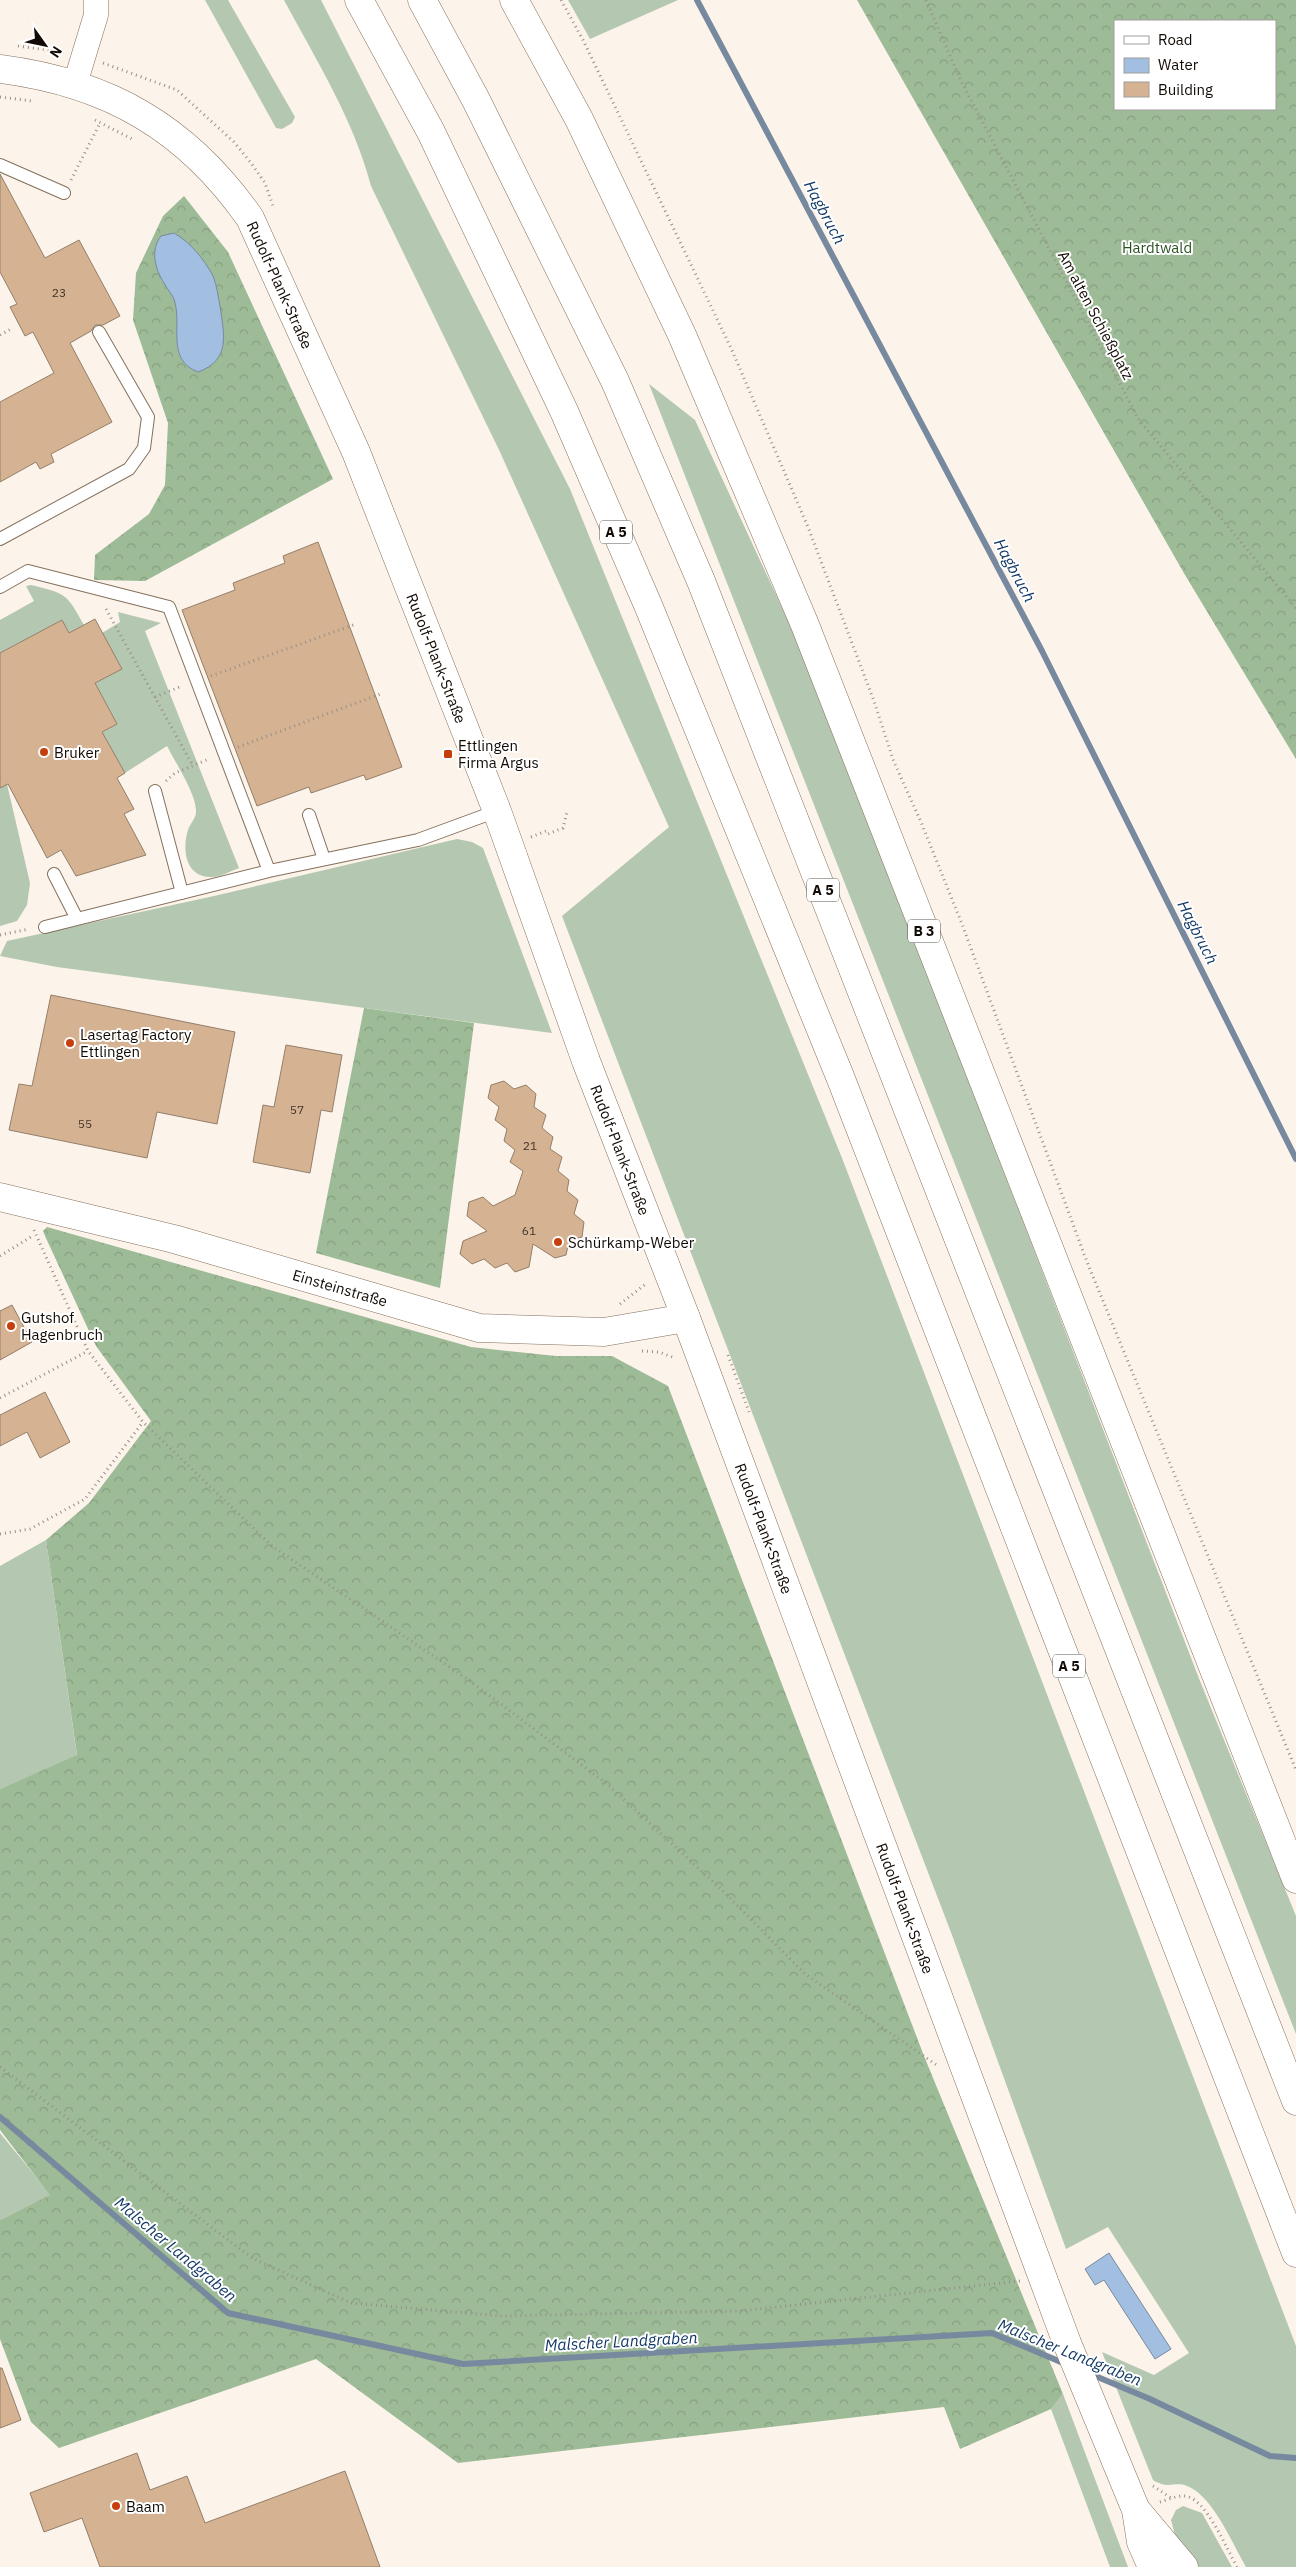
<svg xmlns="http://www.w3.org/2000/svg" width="1296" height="2567" font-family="'IBM Plex Sans',sans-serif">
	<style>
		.grass { fill: #b4c7b0 }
		.forest { fill: url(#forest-crowns); fill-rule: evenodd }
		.water { fill: #a2bfe2; stroke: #77899f }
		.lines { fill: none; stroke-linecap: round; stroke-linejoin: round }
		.stream { stroke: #77899f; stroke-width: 6 }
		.building { fill: #d5b392; stroke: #937e6a }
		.service-casing { stroke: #85715d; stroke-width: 14 }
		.minor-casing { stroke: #85715d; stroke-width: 25 }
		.tertiary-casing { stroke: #85715d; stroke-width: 29 }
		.secondary-casing { stroke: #85715d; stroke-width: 29 }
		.primary-casing { stroke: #85715d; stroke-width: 29 }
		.motorway-casing { stroke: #85715d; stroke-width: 29 }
		.path { stroke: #989088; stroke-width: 3; stroke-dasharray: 1 4; stroke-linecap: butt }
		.service { stroke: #fff; stroke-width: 12 }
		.minor { stroke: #fff; stroke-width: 24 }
		.tertiary { stroke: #fff; stroke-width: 28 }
		.secondary { stroke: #fff; stroke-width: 28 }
		.primary { stroke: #fff; stroke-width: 28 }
		.motorway { stroke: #fff; stroke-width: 28 }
		.poi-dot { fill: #c63e0b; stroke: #fff; stroke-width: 2 }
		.labels { text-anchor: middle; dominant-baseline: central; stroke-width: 4; stroke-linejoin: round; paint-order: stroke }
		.number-label { font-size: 12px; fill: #433428 }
		.shield { fill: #fff; stroke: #59544f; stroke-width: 1 }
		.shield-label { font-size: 14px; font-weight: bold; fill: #120a04 }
		.park-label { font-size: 15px; fill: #2a5220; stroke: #fff }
		.street-label { font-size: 15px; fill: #120a04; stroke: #fff }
		.poi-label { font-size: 15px; fill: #120a04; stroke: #fff; text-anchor: start }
		.water-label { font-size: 16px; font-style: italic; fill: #133a67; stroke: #fff }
	</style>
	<defs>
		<pattern id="forest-crowns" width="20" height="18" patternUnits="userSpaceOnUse" patternTransform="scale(1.25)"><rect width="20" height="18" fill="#9dbb97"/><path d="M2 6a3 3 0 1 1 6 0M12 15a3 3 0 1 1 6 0" fill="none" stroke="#869f80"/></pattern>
	</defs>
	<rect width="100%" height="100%" fill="#fcf3ea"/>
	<path class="grass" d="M205,0h23l67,117 -3,6 -10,6 -6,-1z
		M284,0h37l249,489 272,669 454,1188v221h-50c-14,-24 -33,-71 -59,-81 -13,-5 -18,4 -34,-6l-51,-128 52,23 35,-22 -81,-126 -42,22 -114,-314 -390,-1019 107,-89 -169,-375 -129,-266c-17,-66 -55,-126 -87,-186z
		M568,0h110l-88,39z
		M649,384l46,36 114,246 391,1015 96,235v118z
		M31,585c36,9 35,8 53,40l-15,8 -7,-13 -62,33v-33l34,-19 -8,-15z
		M118,612l43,11 -16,8 94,237c-8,3 -20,10 -29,9 -25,-1 -28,-28 -22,-47 2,-6 8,-12 8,-18 1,-17 -21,-50 -29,-66l-42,27 -24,-40 16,-9 -22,-41 27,-14 -20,-36 18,-11z
		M7,784l23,99 -3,22 -10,16 -17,5v-138z
		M457,839l15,3 11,6 69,185 -495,-66 -57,-11 7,-15 207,-45z
		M46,1540l31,216 -77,33v-223z
		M0,2133l51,62 -51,25z
		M1063,2394l65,173h-18l-59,-158z
		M1183,2506l19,7 30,54h-33l-24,-32 -4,-15 5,-10z"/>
	<path class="forest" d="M857,0h439v759l-111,-184zM1115,21h160v88h-160z
		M184,196l44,56 105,227 -188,102 -51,-1 1,-25 54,-41 16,-29 3,-62 -35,-103 3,-47 27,-57z
		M364,1008l110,15 -34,265 -124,-35z
		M47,1227l424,120 85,9h56l56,30 256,670 139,338 -12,15 -91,40 -16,-42 -486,56 -142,-104 -257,89 -28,-26 -31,-83v-119l50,-25 -50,-65v-341l77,-34 -31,-215 43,-37 62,-82 -55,-75 -51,-110 -2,-5z"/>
	<path class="water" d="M174,233c16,9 30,26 39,43 4,9 5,21 7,30 4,29 11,54 -22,66 -33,-13 -15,-46 -24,-73 -2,-5 -7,-10 -10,-16 -9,-14 -14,-33 -3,-47z
		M1109,2253l62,96 -16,10 -51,-79 -9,5 -10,-16z"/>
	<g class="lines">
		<path class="stream" d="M697,0l345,651 254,508
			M0,2117l228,196 235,51 529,-31 76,32
			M1088,2373l62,26 120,57 26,2"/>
	</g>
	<path class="building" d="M0,174l45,84 34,-18 41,76 -17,9h-8l-4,6 -21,12 42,79 -61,32 3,8 -14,7 -4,-7 -36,20v-80l54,-29 -21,-41 -8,4 -15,-29 7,-3 -17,-32z
		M318,542l84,225 -36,13 -2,-5 -53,18 -2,-6 -52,19 -75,-196 53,-20 -2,-7 52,-20 -2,-7z
		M95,619l27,50 -27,14 22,41 -15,8 23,41 -8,5 17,31 -10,5 22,41 -70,21 -15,-26 -14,8 -39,-74 -8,4v-135l62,-33 7,13z
		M51,995l184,37 -18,92 -60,-12 -10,46 -138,-28 10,-46 13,2z
		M286,1045l56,10 -10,57 -11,-2 -11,63 -57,-11 10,-57 11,2z
		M504,1081l10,8 12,-4 10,9 -2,13 12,8 -4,13 11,9 -3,12 12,8 -4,14 11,9 -2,11 11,9 -4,14 10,8 -2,15 -13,4 -3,14 -11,3 -22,-14 -4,23 -14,5 -8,-9 -12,5 -11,-9 -12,5 -12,-10 3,-13 24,-10 -20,-15 2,-14 14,-5 10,9 22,-11 8,-24 -13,-9 5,-12 -11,-9 3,-12 -12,-9 4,-13 -11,-9 3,-13z
		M12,1305l20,37 -32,18v-49z
		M45,1392l25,50 -30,16 -13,-26 -27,14v-31z
		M0,2368h2l19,52 -21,8z
		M137,2453l13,37 37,-14 18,47 140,-52 35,96h-280l-18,-49 -38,14 -14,-39z"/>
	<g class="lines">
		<g class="service-casing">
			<path id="service" d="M0,165l64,28
				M0,539l129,-70 15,-21 4,-31 -49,-85
				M0,587l28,-16 141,36 100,264
				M155,791l27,102
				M309,815l15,44
				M54,874l23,45
				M45,927l224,-56 149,-31 79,-29"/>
		</g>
		<g class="minor-casing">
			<path id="minor" d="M75,84l21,-69v-15"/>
		</g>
		<g class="tertiary-casing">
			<g id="tertiary">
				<path id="s1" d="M0,1197l174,42 305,89 125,4 82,-14"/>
			</g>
		</g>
		<g class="secondary-casing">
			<g id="secondary">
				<path id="s2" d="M0,69c109,14 187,59 250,149l106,234 141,359 89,250 100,257 381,1025 69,167 5,32 11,25"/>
				<path d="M1137,2511l47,56"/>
			</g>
		</g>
		<g class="primary-casing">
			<path id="primary" d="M514,0l65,119 103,216 123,290 491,1254"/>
		</g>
		<g class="motorway-casing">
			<path id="motorway" d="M359,0l72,132 133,279 84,194 193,474 455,1174
				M422,0l54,100 139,281 86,200 595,1520"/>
		</g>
		<path class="path" d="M561,0l22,40 148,308 77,179 66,174 20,61 27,60 41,102 125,338 209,508
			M926,0l35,81 178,339 157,188
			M18,46l46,6
			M103,63l74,27 57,52 17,21 14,20 8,23
			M0,97l32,4
			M95,120l39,20
			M71,180l29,-57
			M0,335l11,-6
			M106,609l87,157
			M211,676l145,-52
			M155,697l27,-11
			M238,747l145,-54
			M166,781l9,-8 34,-14
			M531,837l15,-6 2,3 15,-6 4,-16
			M0,935l29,-6
			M34,1230l54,121 55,71 129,124 198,135 137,103 113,104 85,86 133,92
			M0,1256l34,-21
			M620,1304l27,-21
			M642,1351l17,1 16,6
			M728,1355l21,57
			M0,1398l88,-47
			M0,1534l30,-5 55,-30 58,-77
			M0,2067l252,191 99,45 150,13 238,-5 281,-30
			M1153,2486l18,12
			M1160,2502c7,-2 16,-6 23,-6 22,-1 44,54 54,71"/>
		<use href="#service" class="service"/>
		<use href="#minor" class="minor"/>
		<use href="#tertiary" class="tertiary"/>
		<use href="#secondary" class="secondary"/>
		<use href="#primary" class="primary"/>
		<use href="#motorway" class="motorway"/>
	</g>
	<g class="poi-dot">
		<circle cx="44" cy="752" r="5"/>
		<rect x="443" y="749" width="10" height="10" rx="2.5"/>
		<circle cx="70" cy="1043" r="5"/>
		<circle cx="558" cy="1242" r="5"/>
		<circle cx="11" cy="1326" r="5"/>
		<circle cx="116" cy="2506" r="5"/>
	</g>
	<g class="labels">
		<g class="number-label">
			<text x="59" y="292">23</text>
			<text x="297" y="1109">57</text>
			<text x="85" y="1123">55</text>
			<text x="530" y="1145">21</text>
			<text x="529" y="1230">61</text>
		</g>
		<g class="shield">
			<rect x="600" y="520.5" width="32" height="23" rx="4"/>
			<rect x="807" y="878.5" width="32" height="23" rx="4"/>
			<rect x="908" y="919.5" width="32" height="23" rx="4"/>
			<rect x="1053" y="1654.5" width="32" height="23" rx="4"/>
		</g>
		<g class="shield-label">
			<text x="616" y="532">A 5</text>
			<text x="823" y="890">A 5</text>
			<text x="924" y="931">B 3</text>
			<text x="1069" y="1666">A 5</text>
		</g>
		<g class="park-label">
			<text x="1157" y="247">Hardtwald</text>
		</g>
		<g class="street-label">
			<text stroke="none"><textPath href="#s2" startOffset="374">Rudolf-Plank-Straße</textPath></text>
			<text transform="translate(1096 315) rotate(62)">Am alten Schießplatz</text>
			<text stroke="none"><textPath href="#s2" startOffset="779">Rudolf-Plank-Straße</textPath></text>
			<text stroke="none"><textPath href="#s2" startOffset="1304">Rudolf-Plank-Straße</textPath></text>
			<text stroke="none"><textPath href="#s1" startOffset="352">Einsteinstraße</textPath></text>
			<text stroke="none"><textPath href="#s2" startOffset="1709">Rudolf-Plank-Straße</textPath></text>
			<text stroke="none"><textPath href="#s2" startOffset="2114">Rudolf-Plank-Straße</textPath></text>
		</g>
		<g class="poi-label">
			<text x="458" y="745">Ettlingen<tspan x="458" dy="17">Firma Argus</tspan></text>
			<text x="54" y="752">Bruker</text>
			<text x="80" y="1034">Lasertag Factory<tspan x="80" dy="17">Ettlingen</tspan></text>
			<text x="568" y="1242">Schürkamp-Weber</text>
			<text x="21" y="1317">Gutshof<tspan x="21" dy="17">Hagenbruch</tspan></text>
			<text x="126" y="2506">Baam</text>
		</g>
		<g class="water-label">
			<text transform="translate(825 212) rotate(62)">Hagbruch</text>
			<text transform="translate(1015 570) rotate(62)">Hagbruch</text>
			<text transform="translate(1198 932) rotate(63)">Hagbruch</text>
			<text transform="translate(176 2249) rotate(40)">Malscher Landgraben</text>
			<text transform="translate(621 2341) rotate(-3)">Malscher Landgraben</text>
			<text transform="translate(1070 2352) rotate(22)">Malscher Landgraben</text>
		</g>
	</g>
	<rect x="1114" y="20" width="162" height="90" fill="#ffffff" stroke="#a09d9b"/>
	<rect x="1124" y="36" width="25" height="8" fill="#ffffff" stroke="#a09d9b"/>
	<text x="1158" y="45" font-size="15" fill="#120a04">Road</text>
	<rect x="1124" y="58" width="25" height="15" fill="#a2bfe2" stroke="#a09d9b"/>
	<text x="1158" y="70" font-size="15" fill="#120a04">Water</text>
	<rect x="1124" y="82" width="25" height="15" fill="#d5b392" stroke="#a09d9b"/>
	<text x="1158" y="95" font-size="15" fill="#120a04">Building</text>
	<g transform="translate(45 45) rotate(123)" stroke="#ffffff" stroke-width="4" paint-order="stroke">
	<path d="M0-4L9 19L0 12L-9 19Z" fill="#120a04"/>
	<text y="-8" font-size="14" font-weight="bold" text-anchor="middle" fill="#120a04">N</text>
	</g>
</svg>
